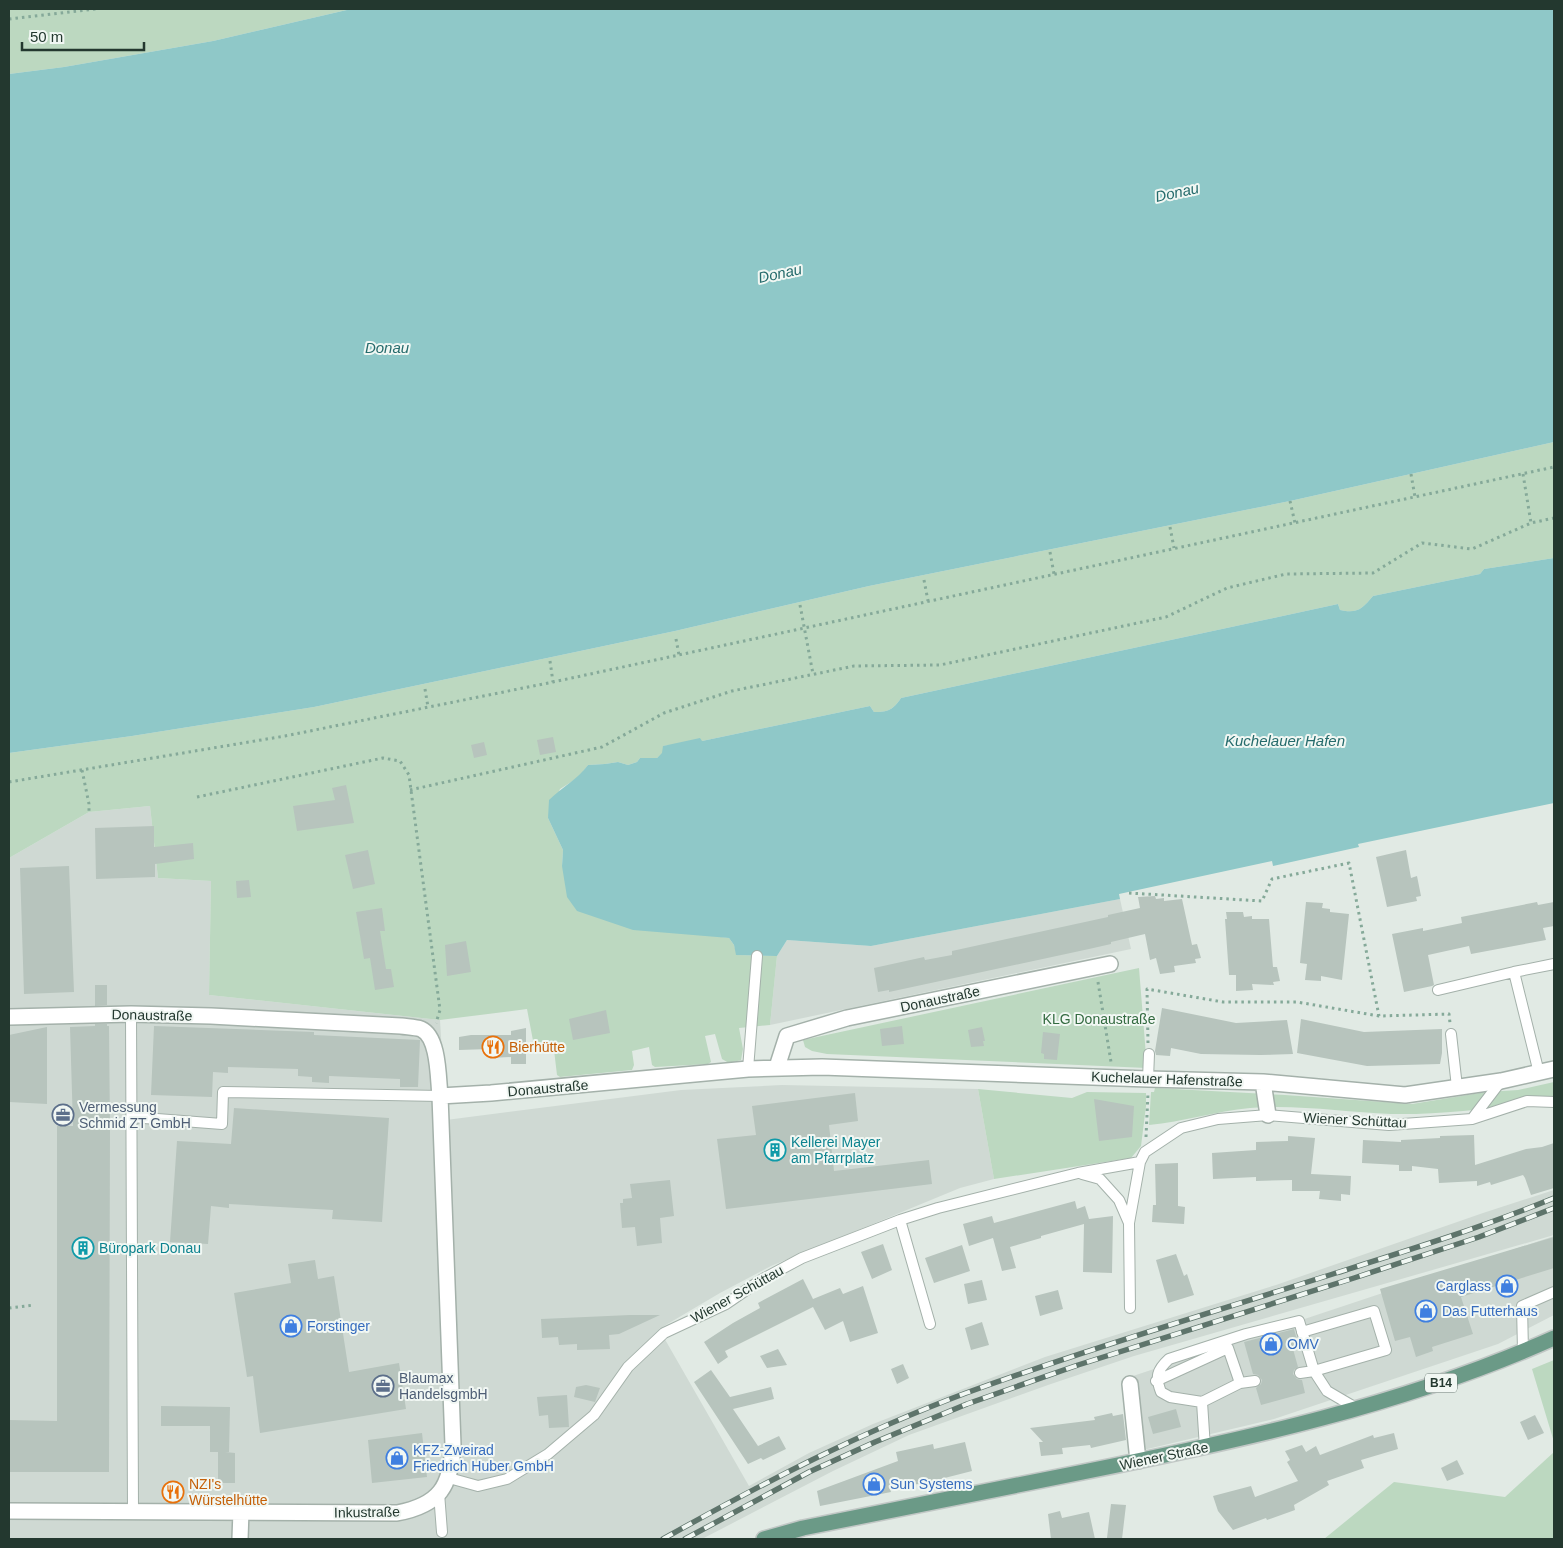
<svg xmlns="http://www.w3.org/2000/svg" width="1563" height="1548" font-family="Arial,sans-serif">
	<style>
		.built { fill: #cfd9d3 }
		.green { fill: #bcd8c0 }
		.water { fill: #8fc8c8 }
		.building { fill: #b7c4bd }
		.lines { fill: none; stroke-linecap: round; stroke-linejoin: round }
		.lane-casing { stroke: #a4b1aa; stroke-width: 12 }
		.street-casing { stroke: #a4b1aa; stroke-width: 18 }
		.primary-casing { stroke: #c1c7c5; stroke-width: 18 }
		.path { stroke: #85a999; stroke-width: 3; stroke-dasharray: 2.5 4; stroke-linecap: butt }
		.lane { stroke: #fff; stroke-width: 10 }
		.street { stroke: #fff; stroke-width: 15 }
		.primary { stroke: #6b9a87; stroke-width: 15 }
		.rail-casing { stroke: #5e746b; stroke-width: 5.5 }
		.rail { stroke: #f1f7f3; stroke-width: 4; stroke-dasharray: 11; stroke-linecap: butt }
		.labels { text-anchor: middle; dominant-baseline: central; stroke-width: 4; stroke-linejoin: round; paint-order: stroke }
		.shield { fill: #f1f7f3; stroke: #61716a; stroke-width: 1 }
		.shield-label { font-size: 12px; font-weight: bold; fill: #23382f }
		.street-label { font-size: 14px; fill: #23382f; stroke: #f1f7f3 }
		.park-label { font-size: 14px; fill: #336a40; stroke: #f1f7f3 }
		.food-label { font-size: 14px; fill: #c56008; stroke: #f1f7f3; text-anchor: start }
		.service-label { font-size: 14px; fill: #4e5e75; stroke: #f1f7f3; text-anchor: start }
		.culture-label { font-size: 14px; fill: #0d838f; stroke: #f1f7f3; text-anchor: start }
		.shop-label { font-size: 14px; fill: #366cbe; stroke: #f1f7f3; text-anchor: start }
		.water-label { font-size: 15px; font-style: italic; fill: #256b6c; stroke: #f1f7f3 }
	</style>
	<rect width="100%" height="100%" fill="#e1eae4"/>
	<path class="built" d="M150,806l8,72 53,3 -2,114 231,25 6,100 235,-30 101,-5 196,4 16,90 -34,9 -189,78 -51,27 -61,36 90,157 60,-33 64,-29 172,-67 231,-72 207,-72 71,-23v45l-420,121 -86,29 -139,50 -76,36 -131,68h-693v-681l80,-46z
		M1120,899l11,50 -361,76 7,-69 10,-16 84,6z
		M1554,1236v79l-56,29 -224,75 -135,32 -6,-75z"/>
	<path class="green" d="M9,9h342l-138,32 -149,26 -55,7z
		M1554,442v116l-70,11 -4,5 -107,22c-11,13 -16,18 -33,14l-2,-6 -437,94c-8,12 -13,14 -27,14l-4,-6 -168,35 -39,5v7l-6,5h-17l-3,4 -9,3 -10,-3 -13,2 -17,1 -9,12 -19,12 -12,29 15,32 -1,16 152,70 15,2 5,7 3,10 40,1 -7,69 -31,3 4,21 -2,11 -12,3 -7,-4 -7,-25 -10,2 6,26 -3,2 -53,3 -3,-2 -3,-18 -17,4 2,14 -2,5 -72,7 -3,-2 -3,-25 -19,1 -8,-42 -87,11 -231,-25 2,-114 -53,-3 -8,-72 -61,6 -80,46v-105l123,-17 182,-29 361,-76 194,-45 421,-85z
		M1139,968l8,100 -320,-14 -15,-3 -7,-4 -2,-7z
		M1554,1082v19c-54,6 -109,14 -163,13 -45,-2 -96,-10 -141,-6 -34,3 -67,14 -101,17l2,-33h3l1,-4 130,7 127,9 74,-12 32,-2z
		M978,1089l94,9 15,-6 59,1v13l-5,40 -10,12 -137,21z
		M1554,1360v82l-22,-73z
		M1554,1452v87h-230l70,-57 111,15z"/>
	<path class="water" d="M351,9h1203v433l-264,59 -421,85 -194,45 -361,76 -182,29 -123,17v-679l55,-7 149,-26z
		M1554,558v245l-196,41 1,3 -86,19 -1,-5 -153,33 1,5 -249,47 -84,-6 -10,16 -41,-1 -2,-10 -5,-7 -96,-8 -56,-19 -10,-14 -5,-31 1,-16 -15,-32 1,-18c13,-13 28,-20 39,-35l17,-1 13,-2 10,3 9,-3 3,-4h17l5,-5 1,-7 37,-8 2,3 168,-35 4,6c14,0 19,-2 27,-14l437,-94 2,6c17,4 22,-1 33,-14l107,-22 4,-5z"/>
	<path class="building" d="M553,737l3,15 -16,3 -3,-15z
		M484,742l3,13 -13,3 -3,-13z
		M346,785l8,38 -57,8 -4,-25 42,-6 -3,-12z
		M154,826v21l39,-4 1,16 -39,5v13l-59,2 -1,-51z
		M368,850l7,34 -22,5 -8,-34z
		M1406,850l5,28 6,-2 4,20 -5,1 1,4 -30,6 -11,-50z
		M69,866l5,126 -50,2 -4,-126z
		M249,880l2,17 -14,1 -1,-17z
		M1155,896l1,3 8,-1v3l18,-2 10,46 5,-1 4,14 -6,1 1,4 -22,3 1,6 -15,2 -4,-16 -6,2 -5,-26 -34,8v2l-22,5 -200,43v-2l-11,2 -4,-24 50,-11 1,3 27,-5v-4l156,-34v-2l32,-7 -2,-11z
		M1306,902l17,1 -1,5 8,1v3l19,2 -7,66 -21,-4v5l-16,-1 2,-16 -7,-1z
		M1537,902l1,3 16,-3v24l-11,2 3,12 -75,14 -2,-8 -41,9 6,30 -2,1 -28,6 -12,-58 31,-6v3l39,-8 -1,-6z
		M382,908l3,23h-5l6,38h5l3,18 -19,3 -5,-32 -6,1 -8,-47z
		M1226,912h17l1,5 8,-1v3h17l4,48h4l3,14 -7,1 1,3 -22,-1 1,6 -17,1v-16h-7l-4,-56h2z
		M466,941l5,31 -24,4 -2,-31z
		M95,985h12v20l-12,1z
		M1162,1008l74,15 51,-3 6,34 -33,1 -59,-1 -30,-6 -1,8 -14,-1 -1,-4z
		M606,1010l4,23 -37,7 -4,-21z
		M1301,1019l63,13 78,-3v24l-2,11 -73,2 -70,-13z
		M95,1024h12v2h2l1,103 -1,343h-100v-52l48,1v-295h16l-3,-99 25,-1z
		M154,1026l160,6v3l106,5 -2,47h-18v-8l-71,-3v7l-17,-1v-5l-14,-1v-7l-70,-2v6l-15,-1 -1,25 -61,-2z
		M902,1026l2,18 -22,2 -2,-17z
		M47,1027v77l-38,-2v-67z
		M982,1027l3,14h-2l1,5 -13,1 -3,-17z
		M526,1028v36h-15v-7l-21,1v-9l-31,1v-13l12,-2h40v-4z
		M1043,1032l17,2 -3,26 -13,-1v-5l-3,-1z
		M855,1093l3,28 -29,4 5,46 95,-11 3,24 -206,25 -9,-70 39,-4 -4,-29z
		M1094,1099l40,7 -2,31 -33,4z
		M234,1108l155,10 -7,104 -50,-3 1,-9 -104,-6v4l-18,-2 -3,38 -38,-2 7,-101 54,3z
		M1474,1135l1,30 51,-16 16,-2 12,-4v45l-23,7 -6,-17 -2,-3 -32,10 -1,-3 -13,4v-5l-38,2 -1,-14 -26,-3v5h-13v-6l-37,-2 1,-23 38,2v-2l39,-2v-2z
		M1288,1136l27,2 -4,36 40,2 -1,19 -9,-1v7l-22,-2 1,-8h-28v-11l-36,1v-4l-43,2 -1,-26 44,-3v-8l32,-1z
		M1178,1163v43l7,1 -1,17 -32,-2 1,-17h3l-1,-41z
		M670,1180l4,36 -14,2 2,25 -25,3 -2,-19 -13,1 -2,-25h3v-4l9,-1 -2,-14z
		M1075,1201l2,8 8,-3 4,13 24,-3 -1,57 -29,-1 1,-48 -43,12v2l-31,9 6,21 -14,3 -9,-33 -24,8 -6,-22 29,-8 2,7z
		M1554,1237v31l-93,29 12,37 -41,13 1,4 -17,6 -6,-20 -15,4 -15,-52z
		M883,1244l9,26 -20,9 -11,-27z
		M962,1245l8,26 -36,12 -9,-25z
		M1176,1254l8,22 3,-2 7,21 -26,8 -12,-43z
		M315,1260l3,19 16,-3 15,96 50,-9 7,46 -146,24 -7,-57 -6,1 -13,-84 57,-10 -3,-19z
		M803,1279l10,20 27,-11 3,6 20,-8 15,47 -28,9 -7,-21 -18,9 -12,-23 -88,44 3,6 -10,7 -14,-22 29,-19 27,-15 -2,-5z
		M982,1280l5,20 -19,4 -4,-20z
		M1058,1290l5,19 -23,7 -5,-20z
		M630,1315h30l-41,19 -10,1 1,14 -33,1v-6l-18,1 -1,-8 -16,1 -1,-19z
		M982,1322l7,23 -18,5 -6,-22z
		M1294,1329l5,18 -6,2 5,18 -4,3 -1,4 4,5 5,1 3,13 -44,12 -5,-17 5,-4 1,-4 -4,-5 -5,-1 -9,-32z
		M778,1349l9,16 -20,3 -7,-12z
		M903,1364l6,14 -12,6 -6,-15z
		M711,1370l19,27 41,-10 3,12 -41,10 25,37 21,-10 7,13 -23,11 -2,-2 -13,6 -54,-82z
		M586,1385l14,3 -5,14 -21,-5 2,-10z
		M567,1395l2,32 -20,1 -1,-13 -9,1 -2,-19z
		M161,1406l69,1 -1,45h-4l10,1v30h-17v-31h-8v-26h-49z
		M1176,1409l5,18 -28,7 -5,-17z
		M1112,1413l1,3 10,-2 3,26 -35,8 -1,-3 -28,3 1,6 -22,2 -2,-14h4l-13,-14 65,-8 -1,-3z
		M1535,1415l9,18 -16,7 -8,-18z
		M422,1433l5,44 -55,6 -4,-43z
		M1394,1433l4,16 -37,11 3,8 -37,13 2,4 -35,20 1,5 -28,10 -1,-2 -33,12 -15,-19 -5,-15 38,-10 4,11 43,-16 -11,-19 3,-2 -5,-9 17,-6 4,7 10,-6 4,9 53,-20 1,3z
		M965,1442l7,29 -43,11 -39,7 1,3 -71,14 -3,-15 81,-30 -2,-9 37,-8 1,5z
		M1457,1460l7,14 -17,7 -6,-13z
		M1111,1504l15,1 -4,34 -15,-1z
		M1060,1511l2,7 27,-6 6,27h-44l-3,-25z"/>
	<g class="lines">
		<g class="lane-casing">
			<path id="lane" d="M1514,972l40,-8
				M1438,990l76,-18 25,101
				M131,1014l2,498
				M1451,1034l6,53
				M748,1069l9,-113
				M1148,1079l1,-25
				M131,1117l91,7 1,-32 217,4
				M1472,1119l29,-38
				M1082,1174l18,5 19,21 10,23
				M900,1220l30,104
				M1130,1308l-1,-85 11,-61
				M1523,1351l-1,-45 32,-14
				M1300,1373l14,-2 72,-21 -12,-39 -72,21
				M1156,1381l72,-33 12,35
				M1255,1381l-15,2 -38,19 -32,-5 -9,-5c-6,-15 -4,-22 8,-33l77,-25 53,-13 15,50 13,20 29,17
				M1202,1402l3,46
				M449,1478l29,8 29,-7 41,-25 46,-39 34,-48 36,-34 62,-29 35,-24 41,-22 98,-38 38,-12 140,-35 62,-11 5,-10 36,-24 37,-9 50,-4 121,10 83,-6 55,-18 27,1
				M439,1493l3,39"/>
		</g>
		<g class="street-casing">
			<path id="street" d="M9,1017l122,-3 80,2 190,10c7,1 14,1 20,3 18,8 17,49 19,67l13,349c-2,41 -13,60 -56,68l-388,-2
				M777,1067l10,-31 60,-18 263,-54
				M1263,1082l5,33
				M440,1096l51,-3 257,-24 74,-2 326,12 115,3 142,13 96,-14 53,-12
				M1130,1384l8,77
				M240,1539l1,-28"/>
		</g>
		<g class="primary-casing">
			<path id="primary" d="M764,1539l39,-11c93,-18 186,-37 280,-56 160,-32 321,-67 471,-134"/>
		</g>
		<path class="path" d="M9,19l87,-10
			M1411,474l4,23
			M1523,474l8,49
			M1290,501l5,22
			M1170,527l4,21
			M1050,552l4,22
			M924,580l4,21
			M800,605l13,69
			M676,639l3,16
			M550,661l3,21
			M425,689l3,18
			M82,770l7,34v8
			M9,782l276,-46 268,-54 1001,-215
			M410,790l192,-43 62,-34 68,-22 122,-25 86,-1 226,-48 61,-29 59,-14 87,-1 49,-30 50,6 59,-26 23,-5
			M197,797l186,-39 17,3 9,14 31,235 -4,13
			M1129,893l133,8 10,-22 77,-16 30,153
			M1098,982l13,80
			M1148,1043l-1,-54 76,13h74l82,14 70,-2 1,9
			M1146,1137l2,-44
			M9,1308l25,-3"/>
		<use href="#lane" class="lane"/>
		<use href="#street" class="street"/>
		<use href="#primary" class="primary"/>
		<g class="rail-casing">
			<path id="rail" d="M663,1539c98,-55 198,-107 303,-146 122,-44 247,-81 370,-120 73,-23 147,-46 218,-75
				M685,1539l124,-67 66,-30 92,-38 111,-39 276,-87 125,-41 75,-29"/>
		</g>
		<use href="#rail" class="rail"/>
	</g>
	<defs>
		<g id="restaurant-ring" transform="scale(1.125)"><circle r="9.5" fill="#f1f7f3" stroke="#e8710a" stroke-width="1.5"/><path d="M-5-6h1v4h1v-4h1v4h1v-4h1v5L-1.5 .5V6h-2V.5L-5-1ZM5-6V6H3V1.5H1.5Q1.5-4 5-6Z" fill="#e8710a"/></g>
		<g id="office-ring" transform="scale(1.125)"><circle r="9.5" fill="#f1f7f3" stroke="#5c6f8a" stroke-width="1.5"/><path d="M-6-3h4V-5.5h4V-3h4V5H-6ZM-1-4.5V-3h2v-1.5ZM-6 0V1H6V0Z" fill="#5c6f8a"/></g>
		<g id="building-ring" transform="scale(1.125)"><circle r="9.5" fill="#f1f7f3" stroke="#0f9aa8" stroke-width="1.5"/><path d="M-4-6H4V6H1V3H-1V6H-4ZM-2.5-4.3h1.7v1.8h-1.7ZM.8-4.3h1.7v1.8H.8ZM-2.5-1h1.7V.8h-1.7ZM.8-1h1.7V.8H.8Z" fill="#0f9aa8"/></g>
		<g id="shop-ring" transform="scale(1.125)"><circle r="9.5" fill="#f1f7f3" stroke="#3f7fe0" stroke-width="1.5"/><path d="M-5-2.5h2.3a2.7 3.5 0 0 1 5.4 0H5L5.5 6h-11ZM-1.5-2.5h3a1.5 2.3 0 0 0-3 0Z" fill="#3f7fe0"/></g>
	</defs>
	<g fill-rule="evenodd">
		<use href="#restaurant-ring" x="493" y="1047"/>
		<use href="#office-ring" x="63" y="1115"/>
		<use href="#building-ring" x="775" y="1150"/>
		<use href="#building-ring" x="83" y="1248"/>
		<use href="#shop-ring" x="1507" y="1286"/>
		<use href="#shop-ring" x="1426" y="1311"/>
		<use href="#shop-ring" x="291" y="1326"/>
		<use href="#shop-ring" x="1271" y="1344"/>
		<use href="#office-ring" x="383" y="1386"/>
		<use href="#shop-ring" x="397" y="1458"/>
		<use href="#shop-ring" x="874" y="1484"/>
		<use href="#restaurant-ring" x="173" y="1492"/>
	</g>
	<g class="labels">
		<rect class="shield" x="1425" y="1373.5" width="32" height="19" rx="4"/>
		<g class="shield-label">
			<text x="1441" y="1383">B14</text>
		</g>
		<g class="street-label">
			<text transform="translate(940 999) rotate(-12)">Donaustraße</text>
			<text transform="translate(152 1015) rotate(1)">Donaustraße</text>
			<text transform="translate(1167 1079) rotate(2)">Kuchelauer Hafenstraße</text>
			<text transform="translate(548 1088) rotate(-5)">Donaustraße</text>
			<text transform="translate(1355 1120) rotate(3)">Wiener Schüttau</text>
			<text transform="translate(737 1294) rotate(-29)">Wiener Schüttau</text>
			<text transform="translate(1164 1456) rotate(-12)">Wiener Straße</text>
			<text transform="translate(367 1512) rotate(-1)">Inkustraße</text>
		</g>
		<g class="park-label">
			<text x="1099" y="1019">KLG Donaustraße</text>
		</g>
		<g class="food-label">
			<text x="509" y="1047">Bierhütte</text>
			<text x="189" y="1484">NZI's<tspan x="189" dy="16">Würstelhütte</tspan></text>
		</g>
		<g class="service-label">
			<text x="79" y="1107">Vermessung<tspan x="79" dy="16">Schmid ZT GmbH</tspan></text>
			<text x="399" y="1378">Blaumax<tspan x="399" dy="16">HandelsgmbH</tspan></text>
		</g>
		<g class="culture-label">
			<text x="791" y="1142">Kellerei Mayer<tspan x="791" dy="16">am Pfarrplatz</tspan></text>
			<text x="99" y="1248">Büropark Donau</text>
		</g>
		<g class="shop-label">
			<text x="1491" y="1286" text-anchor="end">Carglass</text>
			<text x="1442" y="1311">Das Futterhaus</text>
			<text x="307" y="1326">Forstinger</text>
			<text x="1287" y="1344">OMV</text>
			<text x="413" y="1450">KFZ-Zweirad<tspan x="413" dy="16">Friedrich Huber GmbH</tspan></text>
			<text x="890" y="1484">Sun Systems</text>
		</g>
		<g class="water-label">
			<text transform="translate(1177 192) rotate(-12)">Donau</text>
			<text transform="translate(780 273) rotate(-12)">Donau</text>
			<text x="387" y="347">Donau</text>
			<text x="1285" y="740">Kuchelauer Hafen</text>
		</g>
	</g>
	<rect width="1563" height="1548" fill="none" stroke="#23382f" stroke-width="20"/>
	<path d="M22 42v8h122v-8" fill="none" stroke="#23382f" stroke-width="2.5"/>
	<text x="30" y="42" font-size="15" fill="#23382f" stroke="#f1f7f3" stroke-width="4" paint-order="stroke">50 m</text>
</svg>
